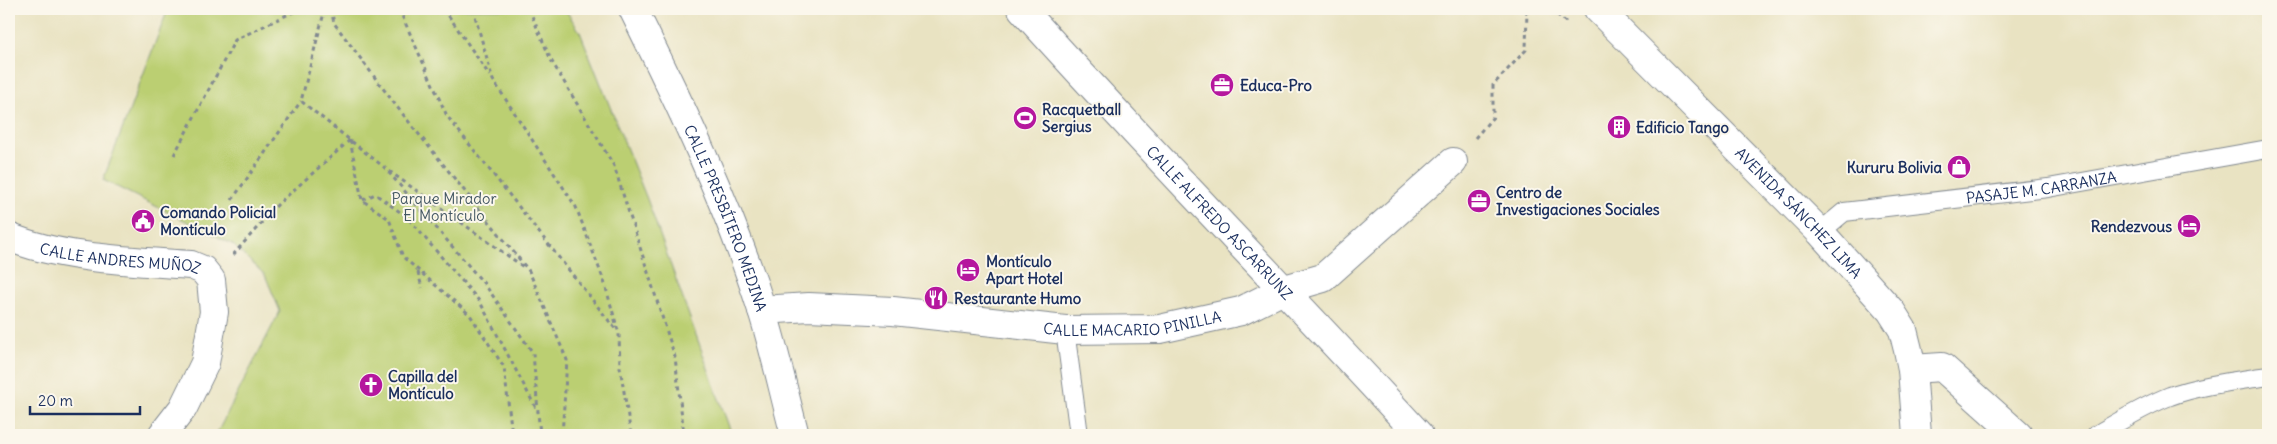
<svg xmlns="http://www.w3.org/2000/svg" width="2277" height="444" font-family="Delius,sans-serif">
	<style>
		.green { fill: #bbcf72; stroke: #6b7f68 }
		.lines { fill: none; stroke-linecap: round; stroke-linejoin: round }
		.service-casing { stroke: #828990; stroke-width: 20 }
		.minor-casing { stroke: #828990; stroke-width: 30 }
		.tertiary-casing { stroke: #828990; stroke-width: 30 }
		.secondary-casing { stroke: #828990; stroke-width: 30 }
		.path { stroke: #828990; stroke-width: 3; stroke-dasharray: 4 4; stroke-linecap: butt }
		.service { stroke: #fff; stroke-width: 18 }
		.minor { stroke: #fff; stroke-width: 28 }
		.tertiary { stroke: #fff; stroke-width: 28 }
		.secondary { stroke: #fff; stroke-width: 28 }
		.labels { text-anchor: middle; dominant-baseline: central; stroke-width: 4; stroke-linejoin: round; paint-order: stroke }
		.poi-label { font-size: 15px; font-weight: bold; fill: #1b2f5e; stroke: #fbf7ec; text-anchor: start }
		.street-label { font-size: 15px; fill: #1b2f5e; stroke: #fbf7ec }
		.park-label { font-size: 15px; fill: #435763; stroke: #fbf7ec }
	</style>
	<rect width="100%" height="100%" fill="#fbf7ec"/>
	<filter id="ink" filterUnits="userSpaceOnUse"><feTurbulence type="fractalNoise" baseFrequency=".02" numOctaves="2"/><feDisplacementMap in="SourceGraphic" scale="10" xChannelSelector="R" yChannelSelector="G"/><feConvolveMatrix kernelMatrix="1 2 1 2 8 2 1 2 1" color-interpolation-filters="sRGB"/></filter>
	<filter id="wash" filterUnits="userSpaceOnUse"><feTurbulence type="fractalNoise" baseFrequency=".0096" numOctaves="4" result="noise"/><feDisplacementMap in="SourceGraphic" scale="20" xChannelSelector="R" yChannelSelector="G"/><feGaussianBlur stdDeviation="1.12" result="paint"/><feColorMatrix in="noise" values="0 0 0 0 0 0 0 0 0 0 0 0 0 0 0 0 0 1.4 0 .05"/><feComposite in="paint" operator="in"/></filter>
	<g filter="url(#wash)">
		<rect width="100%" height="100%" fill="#e9e3c2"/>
		<path class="green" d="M168,9h397l15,23 67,167 85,236h-516l64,-124 -15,-36 -33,-31 -129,-64z"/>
	</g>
	<g filter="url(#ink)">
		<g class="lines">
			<g class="service-casing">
				<g id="service">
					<path id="s1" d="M1820,232l24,-20 204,-24 220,-39"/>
					<path d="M1065,330l14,105"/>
					<path d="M2096,435c24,-14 48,-29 74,-39 31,-11 66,-15 98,-20"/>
				</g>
			</g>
			<g class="minor-casing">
				<g id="minor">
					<path id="s2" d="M1022,9c130,145 266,283 397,426"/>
					<path id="s3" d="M9,237c51,22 126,24 182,28l12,5 8,10 3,32 -9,51 -22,45 -21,27"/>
					<path id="s4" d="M762,310l47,-3 84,4 172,19 95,-1 81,-18 44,-22 38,-11 130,-116"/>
					<path d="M1912,369l30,-2 76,68"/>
				</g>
			</g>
			<g class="tertiary-casing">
				<g id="tertiary">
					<path id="s5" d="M633,9c48,97 96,197 129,301 13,41 22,84 33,125"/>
				</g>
			</g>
			<g class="secondary-casing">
				<g id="secondary">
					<path id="s6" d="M1598,9l222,223 71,79 12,19 5,20 4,19 5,66"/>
				</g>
			</g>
			<path class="path" d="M325,9l-24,92 84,67 101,118 47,67 7,82
				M331,9l3,14 63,84 132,164 38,89 -5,75
				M399,9l48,107 170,215
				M444,9l46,67
				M473,9l20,71 83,127 28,74 15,53 1,33 11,68
				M529,9l22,51 63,106 61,191 9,78
				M1551,9l17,15
				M1475,138l18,-21v-32l33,-35 1,-41
				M350,140l12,60 27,19 14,38 67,58 34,52 8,68
				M174,155l61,-115 64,-31
				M389,171l136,97
				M232,200l69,-99
				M363,200l12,-6 32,23 73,85 58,110
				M233,255l45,-51 72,-64
				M418,272l4,16"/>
			<use href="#service" class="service"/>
			<use href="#minor" class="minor"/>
			<use href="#tertiary" class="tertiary"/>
			<use href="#secondary" class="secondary"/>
		</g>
	</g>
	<defs>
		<g id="office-disc" transform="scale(1.25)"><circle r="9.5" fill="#b5179e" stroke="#fbf7ec"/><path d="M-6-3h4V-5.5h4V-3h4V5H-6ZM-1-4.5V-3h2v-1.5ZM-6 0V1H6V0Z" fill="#fff"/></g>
		<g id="stadium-disc" transform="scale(1.25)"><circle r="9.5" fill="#b5179e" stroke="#fbf7ec"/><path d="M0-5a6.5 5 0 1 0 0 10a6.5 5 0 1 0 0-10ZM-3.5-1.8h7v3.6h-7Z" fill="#fff"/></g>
		<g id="building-disc" transform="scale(1.25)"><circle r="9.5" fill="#b5179e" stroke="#fbf7ec"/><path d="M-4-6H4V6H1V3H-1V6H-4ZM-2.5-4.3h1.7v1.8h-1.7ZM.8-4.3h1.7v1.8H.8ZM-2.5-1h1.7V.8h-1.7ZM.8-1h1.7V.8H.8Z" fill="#fff"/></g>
		<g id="shop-disc" transform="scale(1.25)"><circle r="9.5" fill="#b5179e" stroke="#fbf7ec"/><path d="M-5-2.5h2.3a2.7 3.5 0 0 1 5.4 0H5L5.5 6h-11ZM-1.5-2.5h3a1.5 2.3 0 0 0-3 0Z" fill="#fff"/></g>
		<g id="civic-disc" transform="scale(1.25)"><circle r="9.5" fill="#b5179e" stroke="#fbf7ec"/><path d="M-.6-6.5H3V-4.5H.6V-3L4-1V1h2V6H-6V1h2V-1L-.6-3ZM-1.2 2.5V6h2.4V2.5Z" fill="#fff"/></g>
		<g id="hotel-disc" transform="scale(1.25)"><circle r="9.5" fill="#b5179e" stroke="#fbf7ec"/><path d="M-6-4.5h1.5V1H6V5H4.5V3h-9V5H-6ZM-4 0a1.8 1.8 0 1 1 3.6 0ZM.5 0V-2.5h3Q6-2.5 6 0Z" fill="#fff"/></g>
		<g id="restaurant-disc" transform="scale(1.25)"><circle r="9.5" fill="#b5179e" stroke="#fbf7ec"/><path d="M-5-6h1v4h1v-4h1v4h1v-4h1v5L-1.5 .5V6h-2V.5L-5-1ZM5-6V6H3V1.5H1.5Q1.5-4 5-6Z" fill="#fff"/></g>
		<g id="church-disc" transform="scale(1.25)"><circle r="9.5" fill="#b5179e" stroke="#fbf7ec"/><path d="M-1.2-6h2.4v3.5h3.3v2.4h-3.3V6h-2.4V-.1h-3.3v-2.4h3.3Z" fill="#fff"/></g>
	</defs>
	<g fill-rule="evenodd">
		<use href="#office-disc" x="1222" y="85"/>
		<use href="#stadium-disc" x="1025" y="118"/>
		<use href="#building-disc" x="1619" y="127"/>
		<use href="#shop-disc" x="1959" y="167"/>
		<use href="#office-disc" x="1479" y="201"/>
		<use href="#civic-disc" x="143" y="221"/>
		<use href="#hotel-disc" x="2189" y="226"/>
		<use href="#hotel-disc" x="968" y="270"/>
		<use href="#restaurant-disc" x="936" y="298"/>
		<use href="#church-disc" x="371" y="385"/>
	</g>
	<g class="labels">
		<g class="poi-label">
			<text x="1240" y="85">Educa-Pro</text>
			<text x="1042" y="109">Racquetball<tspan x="1042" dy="17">Sergius</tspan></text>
			<text x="1636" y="127">Edificio Tango</text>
			<text x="1942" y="167" text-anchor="end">Kururu Bolivia</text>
			<text x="1496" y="192">Centro de<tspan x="1496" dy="17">Investigaciones Sociales</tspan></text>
			<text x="160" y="212">Comando Policial<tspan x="160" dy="17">Montículo</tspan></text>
			<text x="2172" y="226" text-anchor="end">Rendezvous</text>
			<text x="986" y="261">Montículo<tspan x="986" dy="17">Apart Hotel</tspan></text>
			<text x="954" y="298">Restaurante Humo</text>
			<text x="388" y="376">Capilla del<tspan x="388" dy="17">Montículo</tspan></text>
		</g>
		<g class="street-label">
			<text stroke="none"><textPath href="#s1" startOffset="230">PASAJE M. CARRANZA</textPath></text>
			<text stroke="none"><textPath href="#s6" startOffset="286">AVENIDA SÁNCHEZ LIMA</textPath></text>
			<text stroke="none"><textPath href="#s5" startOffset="229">CALLE PRESBÍTERO MEDINA</textPath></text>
			<text stroke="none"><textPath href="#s2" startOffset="291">CALLE ALFREDO ASCARRUNZ</textPath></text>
			<text stroke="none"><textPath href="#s3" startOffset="114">CALLE ANDRES MUÑOZ</textPath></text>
			<text stroke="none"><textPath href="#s4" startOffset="372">CALLE MACARIO PINILLA</textPath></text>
		</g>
		<g class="park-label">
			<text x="444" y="198">Parque Mirador<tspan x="444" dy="17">El Montículo</tspan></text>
		</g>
	</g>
	<rect width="2277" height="444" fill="none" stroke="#fbf7ec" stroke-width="30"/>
	<path d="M30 406v8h110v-8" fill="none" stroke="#1b2f5e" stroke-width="2.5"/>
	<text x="38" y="406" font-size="15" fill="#1b2f5e" stroke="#fbf7ec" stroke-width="4" paint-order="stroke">20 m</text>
</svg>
